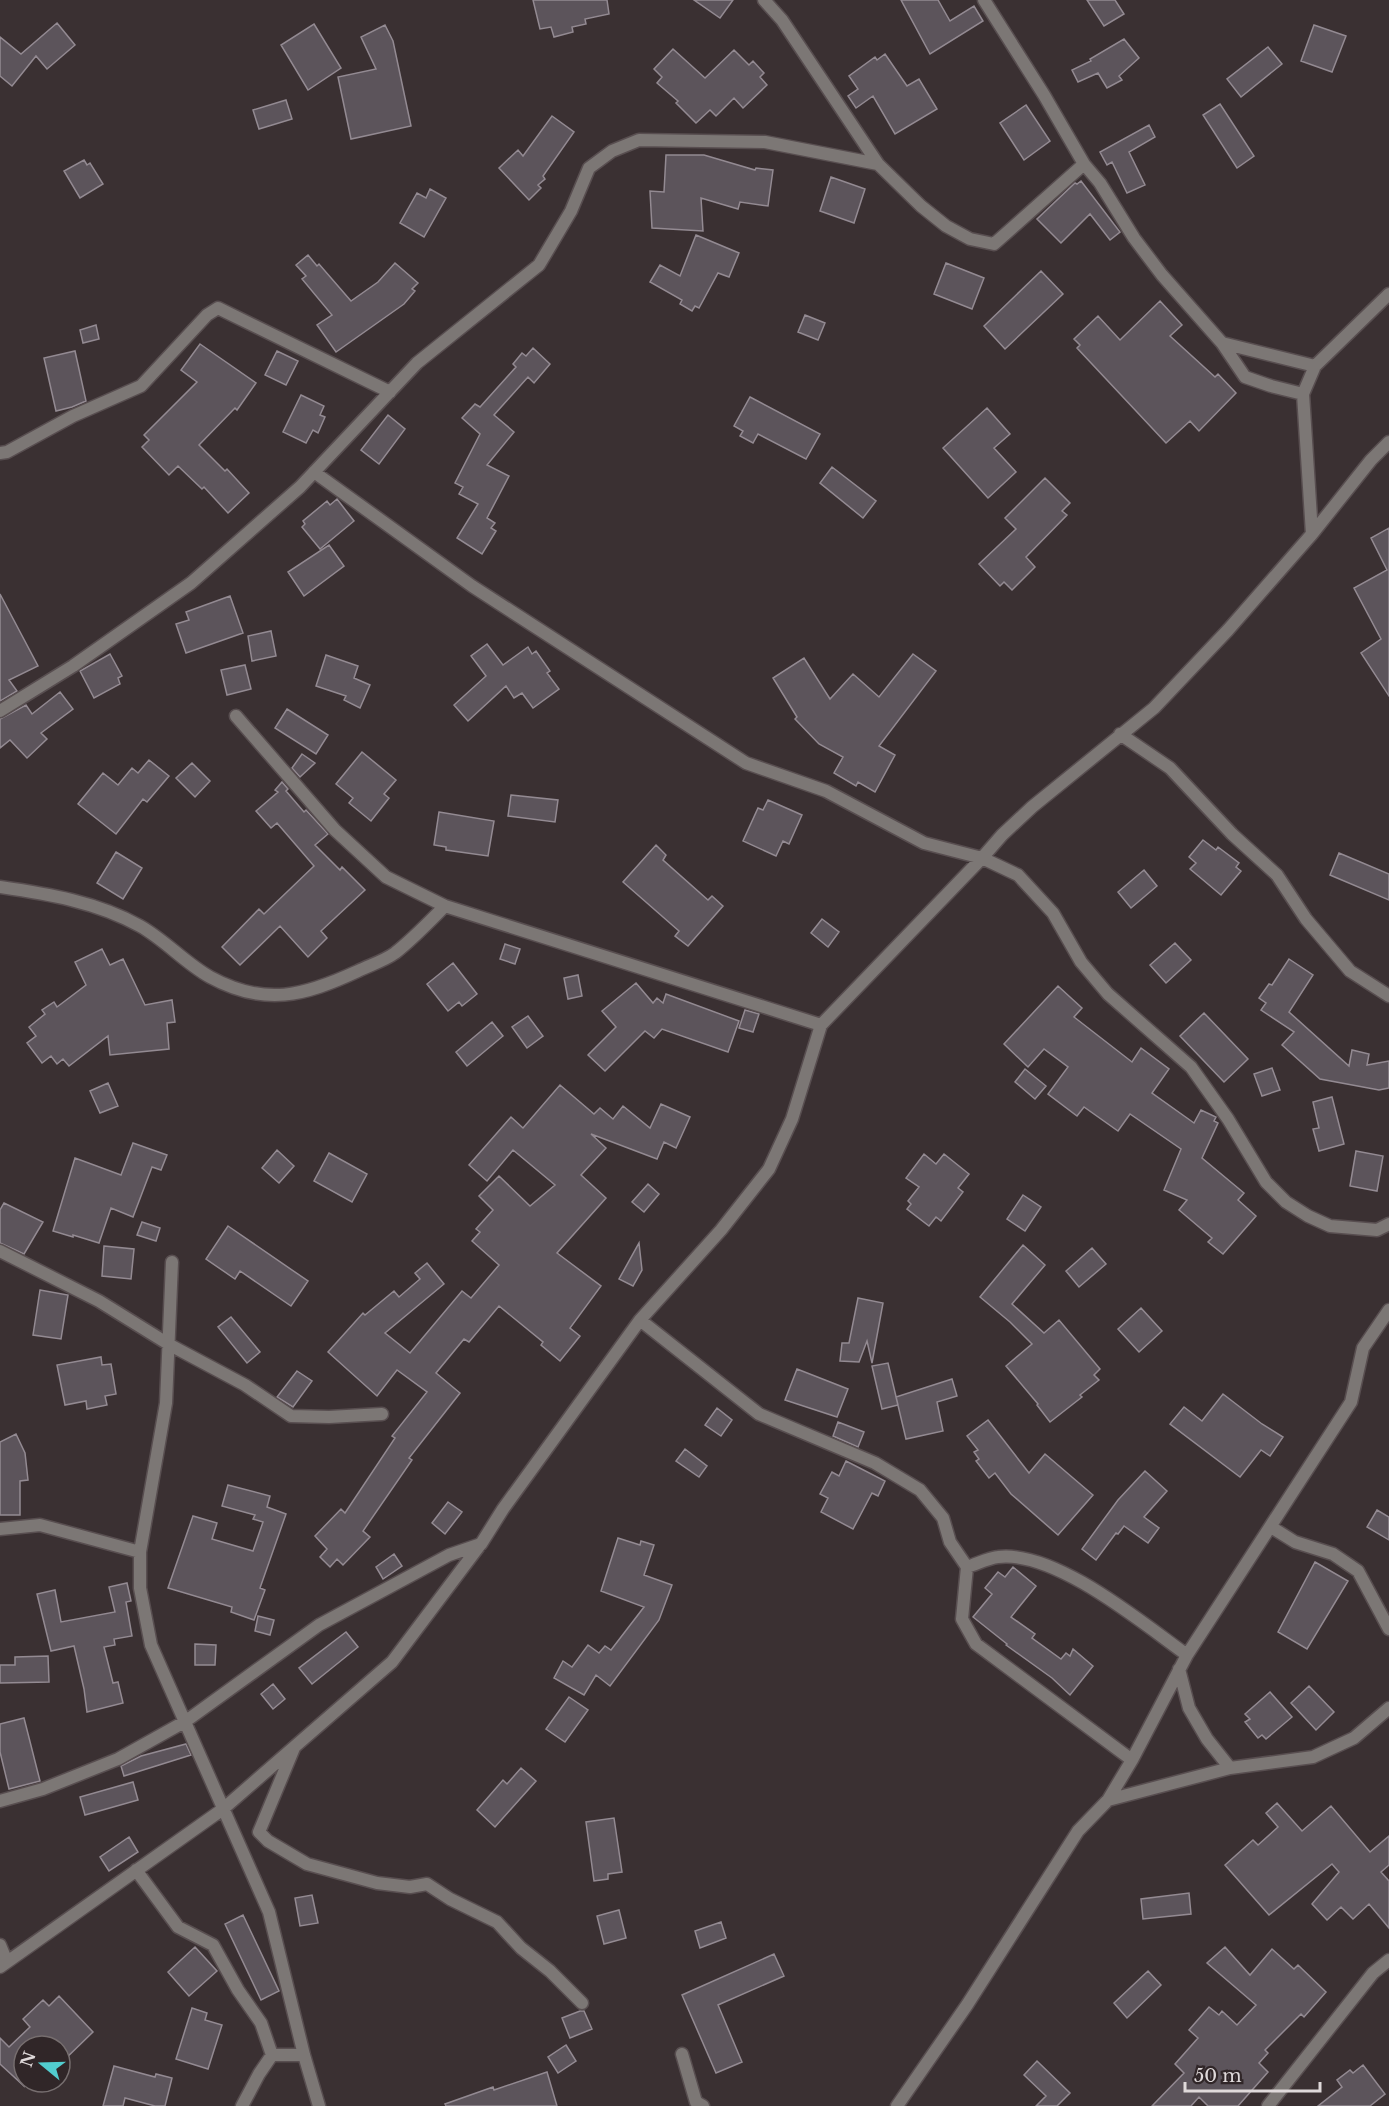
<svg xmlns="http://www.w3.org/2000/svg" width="1389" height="2106" font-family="'Libre Baskerville',serif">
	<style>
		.building { fill: #5c545b; stroke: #938a92; stroke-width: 1.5 }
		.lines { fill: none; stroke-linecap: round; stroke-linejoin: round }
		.street-casing { stroke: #584e50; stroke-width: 15 }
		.street { stroke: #7c7775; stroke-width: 12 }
	</style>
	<rect width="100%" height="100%" fill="#3a3032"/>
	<path class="building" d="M533,0h74l2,14 -24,5 1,5 -14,3 1,5 -19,5 -3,-10 -11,2z
		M694,0h39l-13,18z
		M901,0h37l12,21 24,-15 9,15 -53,33z
		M1087,0h28l9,14 -20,12z
		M57,23l18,22 -28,24 -11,-13 -24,30 -12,-10v-39l21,17z
		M314,24l27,44 -33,22 -27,-45z
		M385,25l8,16 18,85 -60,13 -13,-62 38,-8 -15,-32z
		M1314,25l32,11 -14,36 -31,-11z
		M1124,39l15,19 -20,18 3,4 -15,8 -9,-15 -20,9 -6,-12 19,-9 -1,-2z
		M1268,47l14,17 -41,33 -14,-18z
		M673,49l32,29 29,-28 15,15 4,-4 11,12 -4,4 7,8 -24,23 -9,-10 -18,18 -6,-6 -14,13 -20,-20 2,-2 -21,-18 5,-6 -8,-8z
		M885,54l22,32 12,-7 18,30 -42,25 -22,-38 -17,12 -8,-12 10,-7 -9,-13 26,-19 2,3z
		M286,100l6,19 -33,10 -6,-19z
		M1220,104l34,52 -17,12 -34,-53z
		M1026,105l24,36 -26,19 -24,-37z
		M552,116l22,16 -31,44 2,3 -7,6 3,3 -12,12 -30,-32 19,-18 5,6z
		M1149,125l6,12 -26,15 16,33 -18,8 -15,-31 -5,3 -7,-13z
		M666,155h38l51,15 1,-2 17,2 -5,36 -28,-4 -2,7 -37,-11 2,33 -51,-3 -2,-37 14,1z
		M84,160l3,5 3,-2 13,21 -23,14 -16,-27z
		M831,177l34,12 -11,34 -34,-12z
		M1081,181l39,51 -10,8 -20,-26 -29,29 -24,-24 38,-36 2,1z
		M430,189l16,9 -22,39 -24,-14 17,-30 9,5z
		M696,235l43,18 -10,24 -11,-4 -19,35 -4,-2 -3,5 -12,-7 2,-4 -32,-18 10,-17 20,11z
		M308,255l9,11 2,-2 32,37 27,-19 17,-19 23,20 -6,6 3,2 -11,13 -68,48 -19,-27 15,-10 -30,-36 4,-3 -10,-11z
		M946,263l38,15 -12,31 -38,-15z
		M1041,271l22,23 -58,55 -21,-23z
		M1160,301l22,24 -12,11 45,41 3,-3 18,19 -37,38 -9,-10 -24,22 -89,-95 3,-3 -6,-6 24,-23 22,24z
		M805,315l20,8 -7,17 -20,-8z
		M96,325l3,14 -16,4 -3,-13z
		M200,344l56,39 -19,27 -2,-2 -36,37 26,26 2,-2 22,24 -21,20 -24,-26 -2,2 -24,-23 -9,9 -27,-28 7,-7 -5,-5 53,-53 -16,-12z
		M533,348l17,16 -16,19 -6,-6 -34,38 20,17 -27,33 22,11 -22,42 8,5 -4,5 5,3 -14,23 -25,-16 21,-34 -19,-10 4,-7 -8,-4 25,-49 -18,-16 13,-14 5,3 36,-40 -3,-3 9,-11 4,3z
		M75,351l11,50 -14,6 -16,4 -12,-53z
		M277,351l21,10 -12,24 -21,-10z
		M301,395l23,11 -4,9 5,2 -7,16 -5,-3 -7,13 -23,-11z
		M750,397l70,37 -14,25 -48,-25 -5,9 -13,-7 3,-5 -9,-5z
		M987,408l23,26 -16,14 22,24 -28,26 -45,-50z
		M388,415l17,14 -26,35 -18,-14z
		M832,467l44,34 -13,17 -43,-35z
		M1045,478l25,25 -8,8 5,4 -41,42 9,10 -23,23 -8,-8 -4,4 -21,-22 37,-35 -11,-11z
		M337,499l17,22 -34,28 -18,-22 3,-3 -2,-3 24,-20 3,4z
		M1389,528v168l-28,-43 20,-14 -27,-51 33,-18 -16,-32z
		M329,545l15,21 -40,30 -16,-24z
		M0,594l38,72 -29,14 8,11 -17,10z
		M230,596l13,37 -57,20 -10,-29 13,-4 -3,-8z
		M271,631l5,25 -24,5 -4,-25z
		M487,644l16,21 25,-18 4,7 4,-3 14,20 -3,2 12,16 -26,19 -11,-15 -8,5 -8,-12 -38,35 -14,-16 32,-29 -15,-20z
		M110,654l12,22 -4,2 2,6 -26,14 -14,-27z
		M913,654l23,17 -57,75 16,9 -20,37 -17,-10 -2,4 -22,-13 9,-16 -24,-13 -24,-25 2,-2 -24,-39 31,-20 26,41 23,-25 26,23z
		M326,655l32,11 -4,12 16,7 -10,23 -16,-8 2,-4 -30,-10z
		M245,665l6,24 -24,6 -6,-25z
		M60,692l13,17 -32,24 6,6 -20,19 -17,-18 -10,8v-29l26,-14 6,9z
		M287,709l41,26 -12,19 -41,-26z
		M362,752l34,28 -12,14 5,4 -18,23 -22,-18 4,-5 -17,-14z
		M302,754l13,9 -15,14 -8,-9z
		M149,760l20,16 -22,26 -4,-3 -27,35 -38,-30 25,-31 15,12 14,-17 6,5z
		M192,763l18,18 -15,16 -19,-19z
		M282,782l6,7 -2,2 18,21 2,-2 22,24 -13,11 25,25 2,-3 23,23 -44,41 6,7 -19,19 -28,-31 -40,39 -18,-18 37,-38 5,5 50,-48 -37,-43 -6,5 -15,-17 22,-19 -3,-2z
		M511,795l47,5 -3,22 -47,-6z
		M768,800l34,15 -13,29 -6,-3 -7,15 -33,-15 15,-33 5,2z
		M439,812l55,9 -6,35 -42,-6v-3l-12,-2z
		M1203,840l13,10 2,-3 21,16 -3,4 5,4 -20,24 -31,-26 6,-6 -7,-6z
		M656,845l10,10 -3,5 45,40 4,-4 11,10 -35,40 -13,-10 4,-5 -56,-49z
		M116,852l26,16 -19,31 -26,-16z
		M1339,853l50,21v26l-59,-25z
		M1144,870l13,16 -26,22 -13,-16z
		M822,919l17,13 -11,15 -17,-14z
		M1175,943l16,17 -25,23 -16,-18z
		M505,944l15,5 -5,15 -15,-5z
		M102,949l8,16 13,-6 22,46 27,-5 3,22 -8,1 2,26 -59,6 -2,-19 -39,30 -6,-7 -6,5 -6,-8 -9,7 -15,-20 9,-7 -7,-9 16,-13 -3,-4 12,-8 3,5 29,-22 -11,-23z
		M1289,959l24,16 -24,37 60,54 3,-16 17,4 -2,11 22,-4v27l-10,2 -59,-11 -38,-34 12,-13 -33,-22 5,-7 -7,-5 10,-14 3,1z
		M453,963l24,31 -15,12 -3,-4 -11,9 -21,-27z
		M578,975l4,21 -14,3 -4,-21z
		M636,983l17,20 4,-5 6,5 3,-9 73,27 -11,31 -66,-23 -8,9 -9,-7 -40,40 -17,-16 28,-28 -14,-16z
		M1058,986l24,22 -8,9 58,45 9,-14 28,21 -17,24 42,30 7,-13 15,7 -2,4 4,2 -16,35 42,35 -6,7 18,16 -33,38 -15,-12 4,-4 -33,-28 8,-10 -23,-10 17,-41 -51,-35 -12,17 -34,-24 -7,9 -29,-22 20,-27 -24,-18 -16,18 -24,-23z
		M745,1010l14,4 -6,18 -14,-4z
		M1204,1013l44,46 -24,23 -44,-46z
		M528,1016l15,20 -16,12 -15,-21z
		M492,1022l11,14 -36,30 -11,-14z
		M1272,1068l8,22 -18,6 -8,-22z
		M1025,1069l21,17 -11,13 -20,-17z
		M108,1083l10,23 -18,7 -10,-22z
		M560,1085l34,29 6,-6 13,11 10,-13 27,22 11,-24 29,13 -14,31 -12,-6 -7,17 -66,-25 15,14 -25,27 25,23 -49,55 44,33 -31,42 10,8 -20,25 -19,-16 2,-3 -44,-36 -30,36 -5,-3 -28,34 24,20 -51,65 3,2 -49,71 7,6 -27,28 -6,-6 -7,8 -10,-10 7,-8 -12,-13 26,-27 4,4 50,-75 -3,-2 35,-44 -30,-22 -20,26 -49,-44 35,-39 2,2 29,-24 5,6 21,-18 -5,-6 12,-10 17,21 -59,49 25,20 52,-62 9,7 28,-33 -27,-24 8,-9 -4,-3 17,-19 -14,-14 20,-20 31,30 25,-21 -42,-35 -26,31 -18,-16 42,-48 12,11z
		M1332,1097l12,47 -25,7 -6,-22 6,-1 -6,-26z
		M133,1143l34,12 -6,15 -9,-3 -19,50 -22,-9 -12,35 -26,-8v2l-20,-6 22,-73 46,17z
		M277,1150l17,16 -15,17 -17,-15z
		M1356,1151l27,5 -6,35 -27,-5z
		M329,1153l38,21 -15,28 -38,-21z
		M924,1154l12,10 8,-10 25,20 -11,14 5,4 -22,29 -5,-4 -7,9 -22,-17 4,-5 -3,-3 11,-14 -13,-9z
		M648,1184l11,10 -15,18 -12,-10z
		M1023,1195l18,12 -16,24 -18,-12z
		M4,1203l39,19 -19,32 -24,-11v-33z
		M142,1222l18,6 -4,13 -19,-6z
		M228,1226l80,55 -17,25 -51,-35 -5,8 -29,-20z
		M639,1243l3,27 -9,16 -14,-7z
		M1023,1245l22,20 -33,39 32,29 15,-13 41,49 -6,6 5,5 -19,15 2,2 -32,25 -13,-17 1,-1 -32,-38 26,-22 -22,-22 -30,-25z
		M104,1246l30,3 -3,30 -29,-3z
		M1092,1248l14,16 -27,23 -13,-16z
		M40,1290l28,5 -7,44 -28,-4z
		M858,1298l25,5 -11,60 -5,-22 -8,21 -19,-1 2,-18h7z
		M1141,1308l21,23 -23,21 -21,-23z
		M231,1317l29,35 -13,11 -29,-36z
		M101,1357l1,8 9,-1 5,30 -11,2 2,9 -20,4 -1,-8 -21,4 -8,-40z
		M888,1363l10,42 -16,4 -10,-43z
		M797,1369l51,20 -11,28 -52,-17z
		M297,1371l15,10 -19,26 -16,-10z
		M952,1379l5,17 -20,6 6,29 -37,8 -10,-42z
		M1223,1394l39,30 21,13 -13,19 -9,-6 -21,27 -70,-53 14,-17 18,14z
		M717,1408l15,12 -11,16 -16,-11z
		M988,1420l41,53 16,-19 48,41 -35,40 -47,-41 -16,-21 -6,5 -13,-17 3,-2 -5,-7 4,-2 -11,-14z
		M838,1422l26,10 -6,15 -25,-11z
		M16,1434l9,19 3,27 -8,1v34h-20v-73z
		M685,1449l22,17 -8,11 -23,-16z
		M846,1461l39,20 -7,15 -6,-3 -19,36 -32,-17 7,-14 -8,-4 12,-22 7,4z
		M1145,1471l22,20 -23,26 15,11 -11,15 -24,-17 -6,8 -2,-1 -20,27 -14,-11 36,-49z
		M228,1485l42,11 -3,11 19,7 -26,74 5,2 -11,30 -23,-8 1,-5 -64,-19 25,-72 24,7 -5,16 41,12 10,-29 -10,-3 2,-4 -33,-9z
		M448,1502l14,10 -17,22 -13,-11z
		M1377,1510l12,7v23l-22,-13z
		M618,1538l22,7 1,-4 13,4 -10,30 28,10 -13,35 -49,66 -14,-11 -12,20 -30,-17 9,-17 9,6 16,-22 11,8 6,-7 6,4 33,-43 -43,-16z
		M394,1554l8,12 -19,13 -7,-12z
		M1315,1562l33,19 -41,68 -29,-17z
		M1013,1567l23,19 -25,31 24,17 -3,4 29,21 5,-6 4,3 3,-7 20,17 -23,29 -18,-17 -46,-33 1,-1 -34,-27 19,-23 -7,-6 13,-16 7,5z
		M127,1583l4,18 -5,1 6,34 -18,3 1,6 -11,2 9,36 5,-1 5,21 -36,9 -3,-23 -10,-43 -23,5 -14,-57 18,-4 6,32 54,-10 -6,-25z
		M258,1616l16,4 -4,15 -15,-4z
		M346,1632l12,15 -46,37 -13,-16z
		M195,1644l21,1 -1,20h-20z
		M48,1656l1,26 -49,1v-18h15v-8z
		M273,1684l12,15 -12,10 -12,-15z
		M1309,1686l25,26 -18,18 -25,-27z
		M1270,1692l22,25 -26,22 -4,-4 -4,3 -13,-16 5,-3 -5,-5z
		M569,1697l19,13 -23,32 -19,-13z
		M24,1718l16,63 -31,8 -9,-37v-28z
		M186,1744l5,11 -67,21 -3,-10 20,-10z
		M521,1768l15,13 -41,46 -18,-17 26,-30 4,4z
		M133,1782l5,18 -53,15 -5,-18z
		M1277,1803l25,28 29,-25 39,46 19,-16v29l-8,7 8,9v47l-20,-24 -16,15 -12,-12 -14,13 -15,-16 27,-32 -7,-8 -63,51 -44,-50 28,-25 5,5 20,-18 -12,-14z
		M614,1818l8,54 -14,2v5l-14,2 -8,-59z
		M129,1837l9,15 -29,19 -9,-14z
		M1189,1893l2,21 -48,5 -2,-20z
		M312,1895l6,28 -18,3 -5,-28z
		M619,1910l7,28 -22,6 -7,-28z
		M243,1915l36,76 -18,9 -36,-76z
		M721,1922l5,16 -26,10 -5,-17z
		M195,1947l22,24 -28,25 -21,-24z
		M1225,1947l25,28 22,-26 22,20 4,-4 28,27 -22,25 -3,-3 -36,36 3,3 -9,10 9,9 -30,34h-30l-9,-9 -8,9h-39l32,-33 -9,-9 23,-26 -9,-8 20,-23 10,8 3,-4 15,14 19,-20 -49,-42z
		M774,1954l10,22 -66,29 24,57 -26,11 -34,-78z
		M1148,1971l13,14 -34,33 -13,-15z
		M59,1996l34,36 -33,32v-18h-36v40l-24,-22v-26l9,9 21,-20 -7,-8 20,-19 6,6z
		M192,2008l15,5 -2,7 17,5 -14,44 -32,-10z
		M580,2011h4l8,18 -22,9 -8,-20z
		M566,2045l10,16 -18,12 -10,-16z
		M1037,2061l33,32 -13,13h-21l10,-10 -22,-21z
		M1363,2065l22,29 -15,12h-52l24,-19 -5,-7 13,-10 3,3z
		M114,2066l41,11 1,-3 16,4 -7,28h-10l-30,-8 -2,8h-20z
		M547,2072l10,34h-111l-1,-2 48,-17 1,3z"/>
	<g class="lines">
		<g class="street-casing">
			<path id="street" d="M764,0l18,20 96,144 43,42 25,20 24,13 24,5 90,-80
				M984,0l60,95 40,69 16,19 34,55 28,37 60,68 23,34 26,9 32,8 9,140
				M1222,343l93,23
				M1303,394l12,-28 74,-72
				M0,453l7,-1 66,-36 68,-30 66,-71 11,-7 172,84
				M314,472l158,114 274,177 80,28 98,52 58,15 36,17 35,38 28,49 27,32 83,73 37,52 38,63 20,20 22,14 22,10 47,4 12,-6
				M0,711l73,-45 118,-83 109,-96 117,-124 122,-98 32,-54 18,-43 23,-17 27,-11 126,2 113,22
				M236,716l99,114 51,47 59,29
				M1120,734l50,34 62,66 45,41 29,44 44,52 39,25
				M0,887c48,7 97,15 140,39 25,14 45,37 70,51 55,30 94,19 148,-6 12,-6 26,-10 37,-18 18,-14 34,-31 50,-47l376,119
				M0,1251l99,50 71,44 75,40 46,31 38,1 53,-3
				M172,1262l-6,141 -26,149v36l11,57 118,267 35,143 15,51
				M640,1320l119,94 116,49 45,27 23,28 7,24 17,25 -5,52 14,25 156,116
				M1271,1527l24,15 38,12 25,17 31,58
				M0,1529l40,-4 100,27
				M967,1567c10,-3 21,-9 31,-10 57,-7 143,65 189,98
				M1179,1669l10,39 18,31 23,29
				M294,1748l-35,84 9,9 39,23 70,19 33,4 17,-3 23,15 47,23 24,26 29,23 32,32
				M1108,1800l122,-32 83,-11 41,-19 35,-30
				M0,1801l43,-12 75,-30 68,-38 133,-96 130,-70 32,-11 22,-35 137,-189 81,-90 48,-61 23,-50 29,-94 161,-167 20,-23 30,-28 122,-99 74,-78 84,-96 59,-74 18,-18
				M136,1870l42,57 35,18 25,45 23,33 11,32
				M0,1945l7,17
				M0,1967l223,-158 169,-147 88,-117
				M682,2054l14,48 7,4
				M242,2106l17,-32 13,-19h32
				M897,2106l70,-101 111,-174 30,-31 24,-40 55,-105 164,-253 12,-54 26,-38
				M1268,2106l105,-133 16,-13"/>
		</g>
		<use href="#street" class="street"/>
	</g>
	<g transform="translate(42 2064) rotate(289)"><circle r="28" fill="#302628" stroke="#766e6f" stroke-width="1.5"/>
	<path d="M0-4.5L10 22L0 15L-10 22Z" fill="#52cdcf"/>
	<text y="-9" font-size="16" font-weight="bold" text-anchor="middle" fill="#dfd9da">N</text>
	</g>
	<path d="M1185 2082v9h135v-9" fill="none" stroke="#dfd9da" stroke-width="3"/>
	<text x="1194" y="2082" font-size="18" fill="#dfd9da" stroke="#302628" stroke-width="4.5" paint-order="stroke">50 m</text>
</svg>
